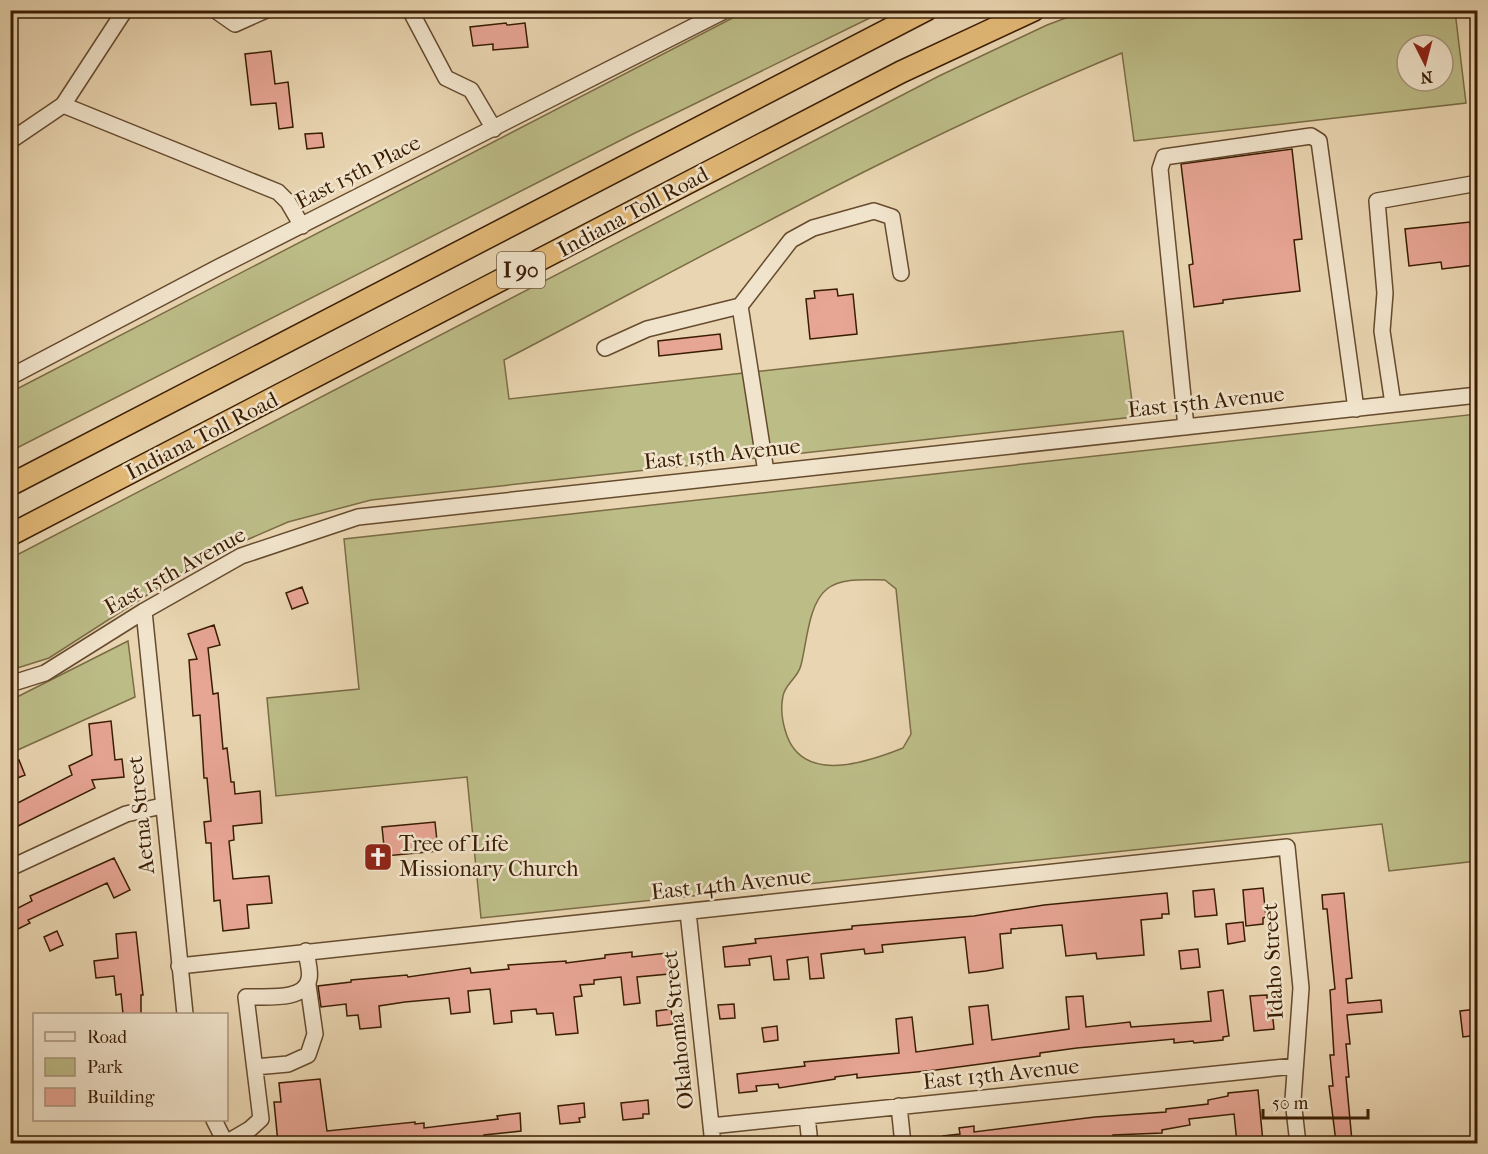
<svg xmlns="http://www.w3.org/2000/svg" width="1488" height="1154" font-family="'IM FELL French Canon',serif">
	<style>
		.green { fill: #bcbc87; stroke: #7b6c45; stroke-width: 1.5; fill-rule: evenodd }
		.building { fill: #e7a594; stroke: #3a1d03; stroke-width: 1.5 }
		.lines { fill: none; stroke-linecap: round; stroke-linejoin: round }
		.minor-casing { stroke: #664b2e; stroke-width: 18 }
		.highway-casing { stroke: #3a1d03; stroke-width: 24 }
		.minor { stroke: #f1e4cc; stroke-width: 15 }
		.highway { stroke: #e4ba78; stroke-width: 21 }
		.labels { text-anchor: middle; dominant-baseline: central; stroke-width: 5; stroke-linejoin: round; paint-order: stroke }
		.shield { fill: #f1e4cc; stroke: #71593f; stroke-width: 1.5 }
		.shield-label { font-size: 21px; font-weight: bold; fill: #3a1d03 }
		.street-label { font-size: 22px; fill: #3a1d03; stroke: #f1e4cc }
		.poi-label { font-size: 22px; fill: #3a1d03; stroke: #f1e4cc; text-anchor: start }
	</style>
	<rect width="100%" height="100%" fill="#e9d5b1"/>
	<filter id="stains"><feTurbulence type="fractalNoise" baseFrequency=".00333" numOctaves="4"/><feColorMatrix values="0 0 0 0 .2 0 0 0 0 .09 0 0 0 0 .02 0 0 0 .5 -.17"/></filter>
	<radialGradient id="worn" r=".72"><stop offset=".6" stop-color="#630" stop-opacity="0"/><stop offset="1" stop-color="#630" stop-opacity=".3"/></radialGradient>
	<path class="green" d="M1087,10l368,1 11,92 -332,38 -12,-88c-214,88 -414,201 -618,307l5,39 614,-68 11,86 -763,83 -83,22 -85,37 -154,99 -38,12v-112l928,-482 108,-51zM1407,45h36v36h-36z
		M746,11h138l-251,123 -622,317v-59z
		M1477,414v447l-88,10 -7,-47 -901,94 -14,-141 -191,19 -9,-98 92,-9 -15,-150zM885,580l11,9 15,145 -8,14c-35,14 -98,36 -116,-12 -5,-14 -7,-26 -4,-40 2,-12 15,-18 18,-31 6,-22 7,-61 26,-76 15,-12 40,-9 58,-9z
		M128,641l7,56 -124,56v-53z"/>
	<path class="building" d="M506,23l1,2 18,-2 3,24 -35,3v-6l-20,2 -3,-19z
		M271,51l4,33 13,-2 5,45 -14,2 -3,-26 -25,2 -6,-51z
		M322,133l2,14 -17,2 -2,-15z
		M1292,149l10,90 -8,1 6,51 -77,9v3l-29,4 -5,-42 4,-1 -12,-100z
		M1470,222l5,43 -33,4 -1,-7 -32,4 -4,-37z
		M837,289l1,7 15,-2 4,40 -47,5 -4,-40 9,-1 -1,-7z
		M720,334l2,15 -63,7 -1,-15z
		M302,587l6,16 -16,6 -6,-16z
		M214,625l6,20 -12,3 5,46 5,-1 5,56 4,-1 4,34h3l1,12 25,-3 2,32 -29,3 1,14 -5,1 4,38 36,-3 3,27 -25,2 2,23 -26,3 -3,-31 -6,1 -3,-58h-5l-2,-21 7,-1 -4,-43h-3l-4,-63 -7,1 -4,-56 8,-1 -9,-25z
		M111,721l4,39 7,-1 2,18 -32,3 3,8 -85,42v-23l62,-32 -3,-9 23,-11 -3,-31z
		M19,760l6,15 -15,6v-18z
		M435,822l3,29 -53,5 -3,-29z
		M114,858l16,32 -16,8 -7,-15 -79,37 2,3 -20,10v-21l22,-11 -2,-5z
		M1263,888l3,29 -3,1v6l-17,2 -3,-36z
		M1214,889l3,26 -22,2 -2,-26z
		M1167,893l2,21h-7v4l-21,2 3,35 -47,4 -1,-6 -30,3 -4,-31 -51,4v4l-11,1 3,34 -17,3 -17,2 -4,-36 -83,8 1,7 -18,2 -1,-5 -43,5 3,24 -14,1 -2,-22 -21,3 2,19 -15,1 -3,-24 -22,3 1,6 -25,2 -2,-20 33,-4 -1,-4 97,-10v-3l122,-10 70,-11z
		M1344,893l8,85 -6,1 2,24 33,-3 1,12 -35,3 3,29h-4l3,33h-3l6,64 -16,1 -7,-56h4l-3,-31h4l-4,-65 5,-1 -8,-80h-4l-1,-14z
		M1243,922l2,19 -17,3 -2,-20z
		M57,931l6,14 -13,6 -6,-14z
		M136,932l7,63h-2v19h-18l-2,-20 -5,1 -2,-19 -18,2 -2,-17 24,-3 -2,-24z
		M1198,949l2,18 -19,2 -2,-18z
		M632,952v5l35,-4 2,21 -32,3 3,26 -16,2 -3,-28 -27,3v4l-14,1 2,11 -8,1 4,36 -22,2 -3,-22 -16,1 -1,-5 -25,2 1,11 -18,2 -4,-35 -22,2 2,21 -19,2 -2,-16 -44,4 -26,4 2,21 -21,2 -2,-14 -11,1 -1,-12 -25,3 -3,-21 33,-4v-2l56,-5 1,2 62,-9 1,5 38,-4 -1,-4 58,-4v2l39,-5v-3z
		M1223,990l6,46 -6,1v3l-29,3 -1,-2 -19,2v-4l-97,9 -37,5v3l-104,14 -79,8v-4l-22,3v2l-56,9 -1,-4 -22,2 1,5 -18,2 -2,-19 68,-8 -1,-4 95,-9 -3,-34 16,-2 4,35 57,-8 -4,-37 19,-2 4,35 77,-11 -3,-32 17,-1 3,31 44,-5 1,5 80,-6 -3,-29z
		M1267,995v5h4l3,29 -20,2 -4,-35z
		M734,1004l1,14 -15,1 -2,-14z
		M671,1009l2,15 -16,2 -1,-15z
		M1478,1009v26l-15,2 -3,-26z
		M777,1026l1,14 -14,2 -2,-14z
		M320,1079l7,52 88,-9v2l9,-1v5l74,-9 -1,-3 23,-3 1,18 -37,4v4l-53,4h-27v-2l-126,2 -4,-41h7l-2,-19z
		M1258,1090l5,52 -26,1 -3,-29 -45,5 1,6 -28,5v3l-49,2v5l-5,1v2h-15l-1,-5 -49,5 -1,-3 -21,3h-77l-1,-7 17,-2 -1,-6 15,-2v6l121,-15 71,-5v-3l42,-5v-4l20,-4v-3z
		M648,1100l1,14h-6v4l-20,2 -2,-17z
		M584,1103l1,14 -6,1 1,4 -20,2 -2,-18z"/>
	<g class="lines">
		<g class="minor-casing">
			<path id="minor" d="M215,10l20,14 31,-14
				M410,10l36,68 25,12 23,39
				M63,105l62,-95
				M10,141l53,-36 215,87 10,10 14,24
				M605,348l42,-19 93,-23
				M10,377l209,-110 507,-257
				M1393,404l-11,-73 3,-38 -8,-92 101,-18
				M1186,427l-26,-258 4,-12 147,-21 8,5 37,268
				M766,472l-26,-166 51,-66 22,-12 61,-17 18,6 9,56
				M144,611l41,403
				M10,684l35,-11 99,-62 97,-55 117,-39 1120,-122
				M10,868l116,-54 36,-8
				M688,912l25,232
				M179,966l1108,-119 14,141 -8,112 5,44
				M255,1067l33,-3 20,-9 7,-21 -7,-49
				M899,1106l4,38
				M807,1116l3,28
				M214,1120l12,24
				M711,1126l584,-60
				M226,1143l24,-14 11,-10 -15,-122c17,-1 59,5 63,-18 2,-8 -2,-19 -3,-28"/>
		</g>
		<g class="highway-casing">
			<path id="highway" d="M10,485l916,-475
				M10,535l891,-463 133,-62"/>
		</g>
		<use href="#minor" class="minor"/>
		<use href="#highway" class="highway"/>
	</g>
	<defs>
		<g id="church-square" transform="scale(1.5)"><rect x="-9" y="-9" width="18" height="18" rx="4" fill="#8f2418" stroke="#f1e4cc"/><path d="M-1.2-6h2.4v3.5h3.3v2.4h-3.3V6h-2.4V-.1h-3.3v-2.4h3.3Z" fill="#fff"/></g>
	</defs>
	<g fill-rule="evenodd">
		<use href="#church-square" x="378" y="857"/>
	</g>
	<g class="labels">
		<rect class="shield" x="497" y="252" width="48" height="36" rx="4.5"/>
		<g class="shield-label">
			<text x="521" y="270">I 90</text>
		</g>
		<g class="street-label">
			<text transform="translate(358 172) rotate(-27)">East 15th Place</text>
			<text transform="translate(633 212) rotate(-28)">Indiana Toll Road</text>
			<text transform="translate(1206 402) rotate(-6)">East 15th Avenue</text>
			<text transform="translate(202 436) rotate(-27)">Indiana Toll Road</text>
			<text transform="translate(722 454) rotate(-6)">East 15th Avenue</text>
			<text transform="translate(175 571) rotate(-29)">East 15th Avenue</text>
			<text transform="translate(141 815) rotate(-96)">Aetna Street</text>
			<text transform="translate(731 884) rotate(-6)">East 14th Avenue</text>
			<text transform="translate(1273 961) rotate(-93)">Idaho Street</text>
			<text transform="translate(678 1030) rotate(-96)">Oklahoma Street</text>
			<text transform="translate(1001 1074) rotate(-6)">East 13th Avenue</text>
		</g>
		<g class="poi-label">
			<text x="399" y="844">Tree of Life<tspan x="399" dy="25">Missionary Church</tspan></text>
		</g>
	</g>
	<rect width="1488" height="1154" fill="none" stroke="#e9d5b1" stroke-width="36"/>
	<rect x="12" y="12" width="1464" height="1130" fill="none" stroke="#3a1d03" stroke-width="3"/>
	<rect x="18" y="18" width="1452" height="1118" fill="none" stroke="#3a1d03" stroke-width="1.5"/>
	<rect x="33" y="1013" width="195" height="108" fill="#f1e4cc" stroke="#a8947c" stroke-width="1.5"/>
	<rect x="45" y="1032" width="30" height="9" fill="#f1e4cc" stroke="#a8947c" stroke-width="1.5"/>
	<text x="87" y="1043" font-size="18" fill="#3a1d03">Road</text>
	<rect x="45" y="1058" width="30" height="18" fill="#bcbc87" stroke="#a8947c" stroke-width="1.5"/>
	<text x="87" y="1073" font-size="18" fill="#3a1d03">Park</text>
	<rect x="45" y="1088" width="30" height="18" fill="#e7a594" stroke="#a8947c" stroke-width="1.5"/>
	<text x="87" y="1103" font-size="18" fill="#3a1d03">Building</text>
	<g transform="translate(1425 63) rotate(174)"><circle r="28" fill="#f1e4cc" stroke="#a8947c" stroke-width="1.5"/>
	<path d="M0-4.5L10 22L0 15L-10 22Z" fill="#8f2418"/>
	<text y="-9" font-size="16" font-weight="bold" text-anchor="middle" fill="#3a1d03">N</text>
	</g>
	<path d="M1263 1109v9h105v-9" fill="none" stroke="#3a1d03" stroke-width="3"/>
	<text x="1272" y="1109" font-size="18" fill="#3a1d03" stroke="#f1e4cc" stroke-width="4.5" paint-order="stroke">50 m</text>
	<rect width="100%" height="100%" filter="url(#stains)"/>
	<rect width="100%" height="100%" fill="url(#worn)"/>
</svg>
